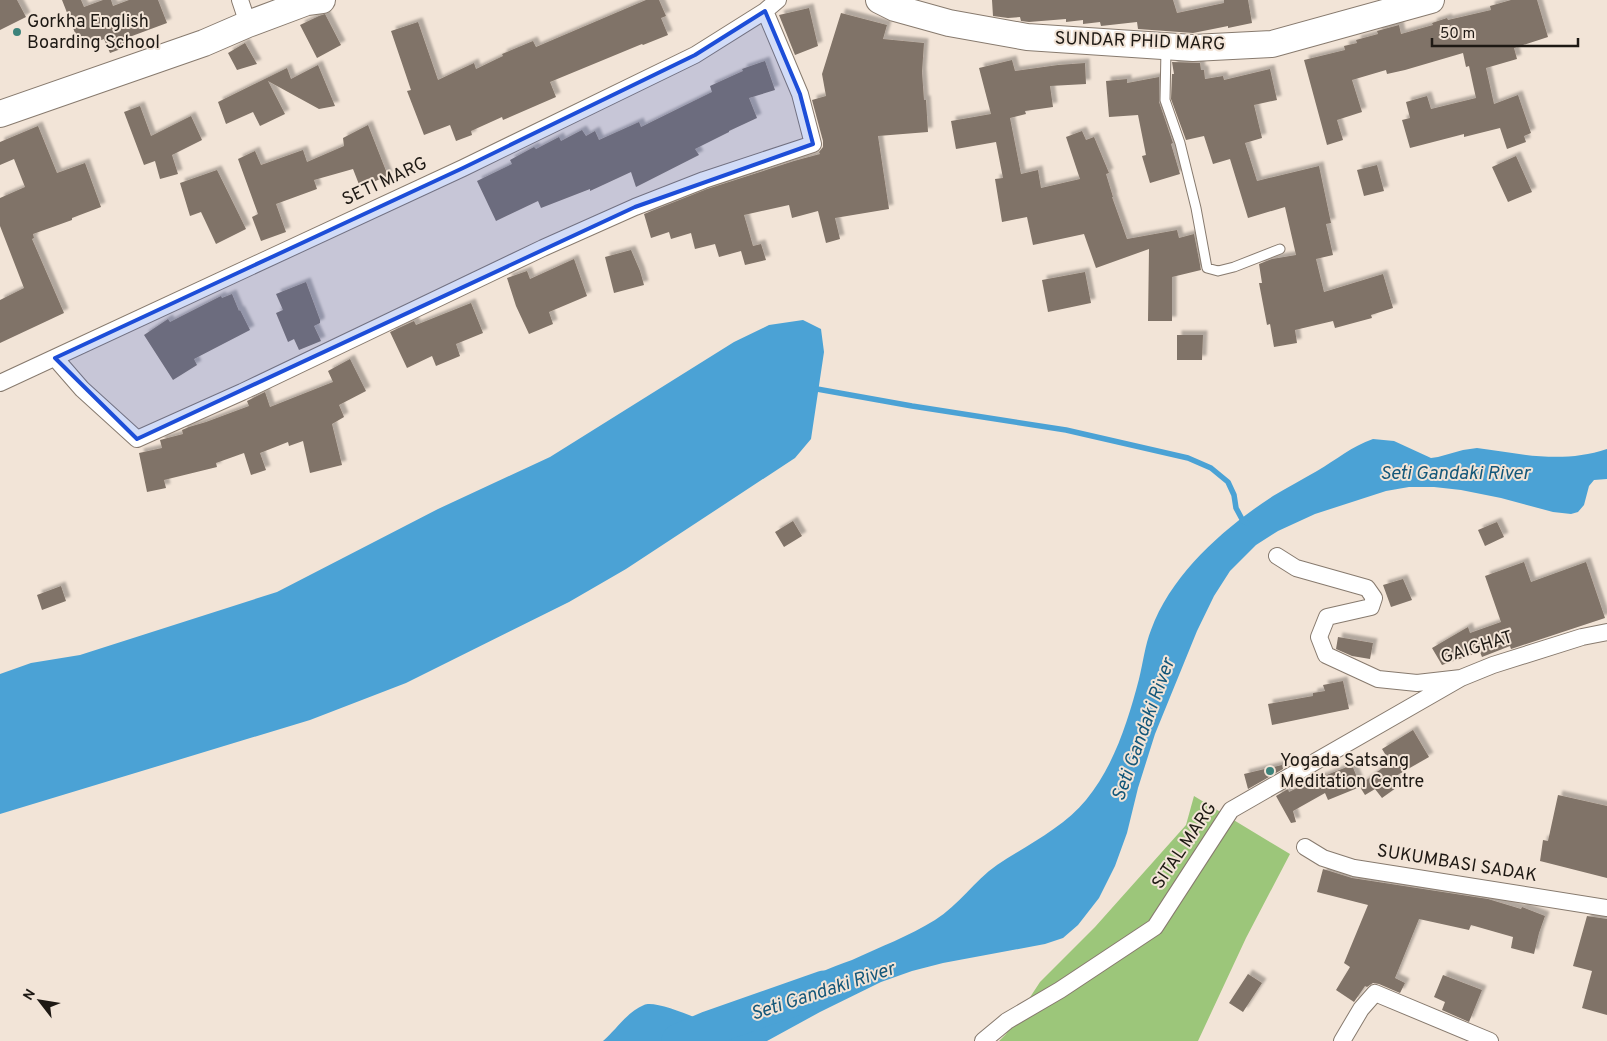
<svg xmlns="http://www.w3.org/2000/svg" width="1607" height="1041" font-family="Overpass,sans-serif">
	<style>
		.forest { fill: #9cc67a }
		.water { fill: #4ba2d5 }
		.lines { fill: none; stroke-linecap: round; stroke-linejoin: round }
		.stream { stroke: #4ba2d5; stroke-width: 5.5 }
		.river { stroke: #4ba2d5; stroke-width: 35 }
		.building { fill: #807367; filter: url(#shadow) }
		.service-casing { stroke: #877a6e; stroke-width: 11 }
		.minor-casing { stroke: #877a6e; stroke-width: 18 }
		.primary-casing { stroke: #877a6e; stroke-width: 28 }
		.service { stroke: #fff; stroke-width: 9 }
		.minor { stroke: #fff; stroke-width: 16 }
		.primary { stroke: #fff; stroke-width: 26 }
		.marked { fill: #1d4ed8; fill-opacity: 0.2; stroke: #1d4ed8; stroke-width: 4; stroke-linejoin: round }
		.poi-dot { fill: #3d837b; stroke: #f2e4d7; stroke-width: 2 }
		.labels { text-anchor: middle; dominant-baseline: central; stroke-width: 4; stroke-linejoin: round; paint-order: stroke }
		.poi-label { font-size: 18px; fill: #1e1914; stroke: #f2e4d7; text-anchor: start }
		.street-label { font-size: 18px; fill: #1e1914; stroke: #f2e4d7 }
		.water-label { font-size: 19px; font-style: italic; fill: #145779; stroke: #f2e4d7 }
	</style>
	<defs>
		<filter id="shadow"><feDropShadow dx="4.5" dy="-4.5" stdDeviation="1" flood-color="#0004"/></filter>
	</defs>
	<rect width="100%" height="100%" fill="#f2e4d7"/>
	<path class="forest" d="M1194,796l96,58 -44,84 -48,103h-199l7,-7 34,-52 55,-55 91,-102z"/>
	<path class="water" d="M803,320l18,9 3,23 -13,87 -16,19 -169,111 -57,33 -163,81 -96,37 -310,94v-140l31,-11 49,-8 197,-63 161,-83 112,-52 184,-115 35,-17z
		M1373,439l21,2 37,17 7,-1 25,-7 14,-2c45,6 85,16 130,1v30l-13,1 -5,6 -5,19 -6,7 -7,2 -18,-2 -52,-14 -40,-8 -27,-3h-25l-23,4 -71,23 -37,17 -22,14 -26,26 -16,25 -17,35 -42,103 -17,54 -11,45 -12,33 -16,32 -21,27 -15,13 -18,6 -102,19 -31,8 -31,11 -61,30 -53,29h-164c13,-11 24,-29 41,-36 13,-6 65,19 81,25 3,0 6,1 9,0 22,-3 63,-43 84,-56 11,-6 23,-10 34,-14 28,-13 57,-24 83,-40 24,-15 39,-39 62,-55 29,-19 67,-38 89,-65 28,-34 42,-79 53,-121 4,-16 6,-34 12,-49 21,-57 73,-102 122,-134 15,-9 30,-17 44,-25 19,-11 35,-25 56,-32z"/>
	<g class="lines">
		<path class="stream" d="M817,389l95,17 154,24 122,28 23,10 17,14 6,13 2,13 7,13 4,2"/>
		<path class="river" d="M679,1041l31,-13 114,-40"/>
	</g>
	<path class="building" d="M0,0h17l9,17 -26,13z
		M62,0h19l3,7 19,-7h8l2,6 16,-6h29l9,23 -43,16 5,7 -19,7 -6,-14 -23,9z
		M646,0h13l7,16 -5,2 7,17 -25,10 -1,-1 -92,38 6,15 -53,23 -1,-3 -31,14 1,4 -16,6 -6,-16 -26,10 -17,-44 4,-1 -20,-59 27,-9 20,58 36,-17 2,6 27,-13 -1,-2 31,-13 3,6z
		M992,0h181l4,13 47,-10v-3h24l4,23 -24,5v-2l-35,7 -55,-4 -1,-7 -36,4 -1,-4 -17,2v-4l-17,2v-3l-37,3 -8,-1 -1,-4 -12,1 -15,-2z
		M1511,0h26l11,37 -34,11 3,11 -31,9 8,36 24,-9 13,38 -7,3 2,6 -19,7 -7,-21 -36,9v-3l-54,14 -8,-28 8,-2 -4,-16 21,-6 4,13 45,-11 -7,-32 -3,1 -3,-14 -58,17 -18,4 -1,-4 -34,10 10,32 -25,8 6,20 -16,5 -23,-85 41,-10 -1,-4 13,-3 -1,-3 22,-6 -1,-3 22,-6 2,9 32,-9 -1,-2 15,-5 1,2 43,-10 -1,-4z
		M809,8l9,38 -23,9 -16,-40z
		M841,13l46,12 -4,14 41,4 -2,29 2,28h2l2,32 -50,4 11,73 -54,9 5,21 -14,4 -8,-32 -26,7 -3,-13 -45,10 9,31 8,-2 5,16 -21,5 -4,-14 -22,6 -4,-13 -20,5 -4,-16 -20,6 -2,-7 -18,6 -7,-24 63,-25 87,-28 26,-7 -1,-2 4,-5v-6l-11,-41 14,-4 -4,-22z
		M325,14l16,31 -24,13 -17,-33 19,-9z
		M245,43l12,21 -20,6 -9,-17z
		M1012,60l3,11 43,-6 27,-2 1,21 -36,2 3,21 -28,4 1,3 -16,4 11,56 17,-4 3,18 39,-9 -14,-42 16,-6 4,9 8,-3 15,36 -3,1 7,23h-1l15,42 50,-9 2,8 15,-4 7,36 -29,7v44h-24l1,-72 -53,19 -12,-34 -51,11 -6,-28 -25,5 -7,-43 8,-1 -7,-36 -40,7 -5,-28 40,-7 -12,-46z
		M765,61l10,29 -26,8 8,20 -28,13v1l-34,17 4,6 -63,32 -5,-15 -41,19v-2l-49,19 -3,-7 -42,20 -19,-40 35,-17 -2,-4 24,-13 2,2 23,-12 2,4 21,-11 4,6 9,-5 4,9 40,-18 2,5 71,-35 -2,-6 33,-15 -1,-2z
		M1172,62l28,1 1,7h3l1,9 18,-3 1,4 46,-11 7,31 -23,5 8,33 -17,5 12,38 62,-15 12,57 -5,1 7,31 -17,4 8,33 59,-18 10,34 -22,7 1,3 -37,10 -2,-7 -38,9 2,13 -23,4 -4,-23 -3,1 -8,-42h3l-3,-19 13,-5 24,-4 -11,-48 -37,11 -18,-59 -17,5 -9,-28 -18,4 -15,-41 1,-25h2z
		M318,65l17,41 -16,3 -51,-28 17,33 -25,12 -7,-14 -27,12 -8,-22 69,-34 4,11z
		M1159,77v25l14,41 -2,1 9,30 -30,9 -8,-27 4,-1 -8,-40 -29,2 -3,-36 21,-2v4z
		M140,106l11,30 40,-20 11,24 -30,15 6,19 -18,5 -5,-18 -11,4 -20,-53z
		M368,125l20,51 -28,11 -7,-18 -39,11 3,9 -41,15 10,28 -25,9 -9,-24 6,-3 -20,-55 17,-8 6,14 42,-15 4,12 37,-16 -1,-8z
		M38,126l19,47 28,-10 16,44 -29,11v2l-39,14 1,4 -2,1 32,74 -64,30v-43l24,-12 -24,-62v-28l25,-11 -11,-28 -14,6v-23z
		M1516,156l16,36 -24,10 -16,-35z
		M1377,165l7,26 -20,5 -7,-26z
		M217,170l29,59 -30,15 -15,-32 -11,4 -10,-33z
		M631,250l9,21 4,14 -30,8 -9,-36z
		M574,259l13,37 -38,16 4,12 -24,10 -13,-28 -9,-28 20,-7 3,8z
		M1085,272l6,31 -43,9 -6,-32z
		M306,282l14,38v3l-6,3 7,15 -22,9 -5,-11 -6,3 -12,-29 7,-3 -7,-16z
		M232,294l7,17 1,-1 10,20 -56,29 3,6 -24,15 -29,-45 24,-16 2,3 51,-26 1,2z
		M471,303l12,30 -27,11 4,12 -24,10 -4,-10 -25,12 -17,-36 24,-11 2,4z
		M1177,335h26l-1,25h-25z
		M350,359l16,32 -27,14 5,12 -12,7 10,41 -32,8 -7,-32 -14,5 -1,-4 -28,11 6,17 -15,5 -7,-22 -28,10 1,4 -53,13 2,8 -19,4 -8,-39 23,-5 -2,-8 23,-6 -1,-4 7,-3 17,-5 43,-16 -2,-5 18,-9 5,15 63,-25 -5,-11z
		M793,521l9,15 -18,11 -9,-15z
		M1497,522l7,15 -19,9 -7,-16z
		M1524,562l7,20 55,-20 19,56 -94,31 -1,-3 -28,11 -2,-5 -38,13 -10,-17 36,-21 2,6 31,-11 -16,-46z
		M1403,579l9,21 -21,7 -8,-22z
		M61,586l5,15 -24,9 -5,-15z
		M1338,637l35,6 -3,16 -18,-3 -16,-7z
		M1343,681l6,28 -77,16 -4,-21 45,-8v-3l12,-2 -2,-6z
		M1413,730l16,27 -35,20 6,8 -18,13 -7,-9 -10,6 -5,-8 -32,13 -3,-7 -32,18 3,11 -5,1 -15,-27 12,-7 1,3 20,-10 43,-17 8,20 30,-23 -8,-13z
		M1282,765l1,4 -35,20 -4,-15z
		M1558,795l49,11v72l-67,-17 3,-21 5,1z
		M1323,869l29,9 136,21 33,10 1,-2 23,9 -6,17 -5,21 -23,-6 2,-11 -42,-12 -2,5 -50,-11 -24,59 10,5 -5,10 -21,-9 -6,-1 -6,4 -2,-1 -11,16 -18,-12 14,-23 -6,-4 24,-58 -51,-13z
		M1587,916l20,3v96l-25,-7 10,-37 -19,-5z
		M1248,974l14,9 -19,29 -14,-9z
		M1443,975l39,15 -13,32 -27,-12 3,-8 -11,-5z"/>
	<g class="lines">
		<g class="service-casing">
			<path id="service" d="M1166,49l-1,51 15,43 16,65 11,60 11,3 16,-4 46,-18"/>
		</g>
		<g class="minor-casing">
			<path id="minor" d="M240,0l8,24
				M55,358l27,31 55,50 105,-47 301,-144 92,-41 69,-27 109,-36 -13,-50 -35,-83
				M0,383l463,-215 232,-113 70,-44 13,-11
				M1277,556l19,12 71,20 7,10 -3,9 -44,10 -8,20 7,18 52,24 39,4 44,-5 32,-13 89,-28 25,-5
				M1305,847l18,11 31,10 253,40
				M983,1041l24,-20 53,-31 95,-63 76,-117 230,-132
				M1342,1041l19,-32 14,-16 115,48"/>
		</g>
		<g class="primary-casing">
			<path id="primary" d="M879,0l16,8 54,15 78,14 166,11 79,-4 159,-44
				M0,114l204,-71 44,-19 59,-22 15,-2"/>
		</g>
		<use href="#service" class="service"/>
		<use href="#minor" class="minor"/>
		<use href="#primary" class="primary"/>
	</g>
	<path class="marked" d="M765,11l35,83 13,50 -178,63 -498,232 -82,-81 408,-190 232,-113z"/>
	<g class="poi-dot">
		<circle cx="17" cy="32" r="5"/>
		<circle cx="1270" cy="771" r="5"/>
	</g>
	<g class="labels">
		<g class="poi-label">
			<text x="27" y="22">Gorkha English<tspan x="27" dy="21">Boarding School</tspan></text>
			<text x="1280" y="761">Yogada Satsang<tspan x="1280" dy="21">Meditation Centre</tspan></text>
		</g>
		<g class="street-label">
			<text transform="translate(1140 42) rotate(2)">SUNDAR PHID MARG</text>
			<text transform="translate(385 182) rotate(-25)">SETI MARG</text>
			<text transform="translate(1477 648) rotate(-17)">GAIGHAT</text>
			<text transform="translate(1185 846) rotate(-56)">SITAL MARG</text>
			<text transform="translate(1457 864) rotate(9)">SUKUMBASI SADAK</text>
		</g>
		<g class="water-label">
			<text x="1455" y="474">Seti Gandaki River</text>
			<text transform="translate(1144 730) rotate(-70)">Seti Gandaki River</text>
			<text transform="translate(823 992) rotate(-18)">Seti Gandaki River</text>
		</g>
	</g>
	<g transform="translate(40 1001) rotate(301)" stroke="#f2e4d7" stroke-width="4" paint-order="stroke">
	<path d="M0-4L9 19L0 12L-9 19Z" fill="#1e1914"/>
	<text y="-8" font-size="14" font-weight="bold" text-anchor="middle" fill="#1e1914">N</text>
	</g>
	<path d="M1432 38v8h146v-8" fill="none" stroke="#1e1914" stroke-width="2.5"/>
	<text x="1440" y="38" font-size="15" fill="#1e1914" stroke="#f2e4d7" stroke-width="4" paint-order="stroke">50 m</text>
</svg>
